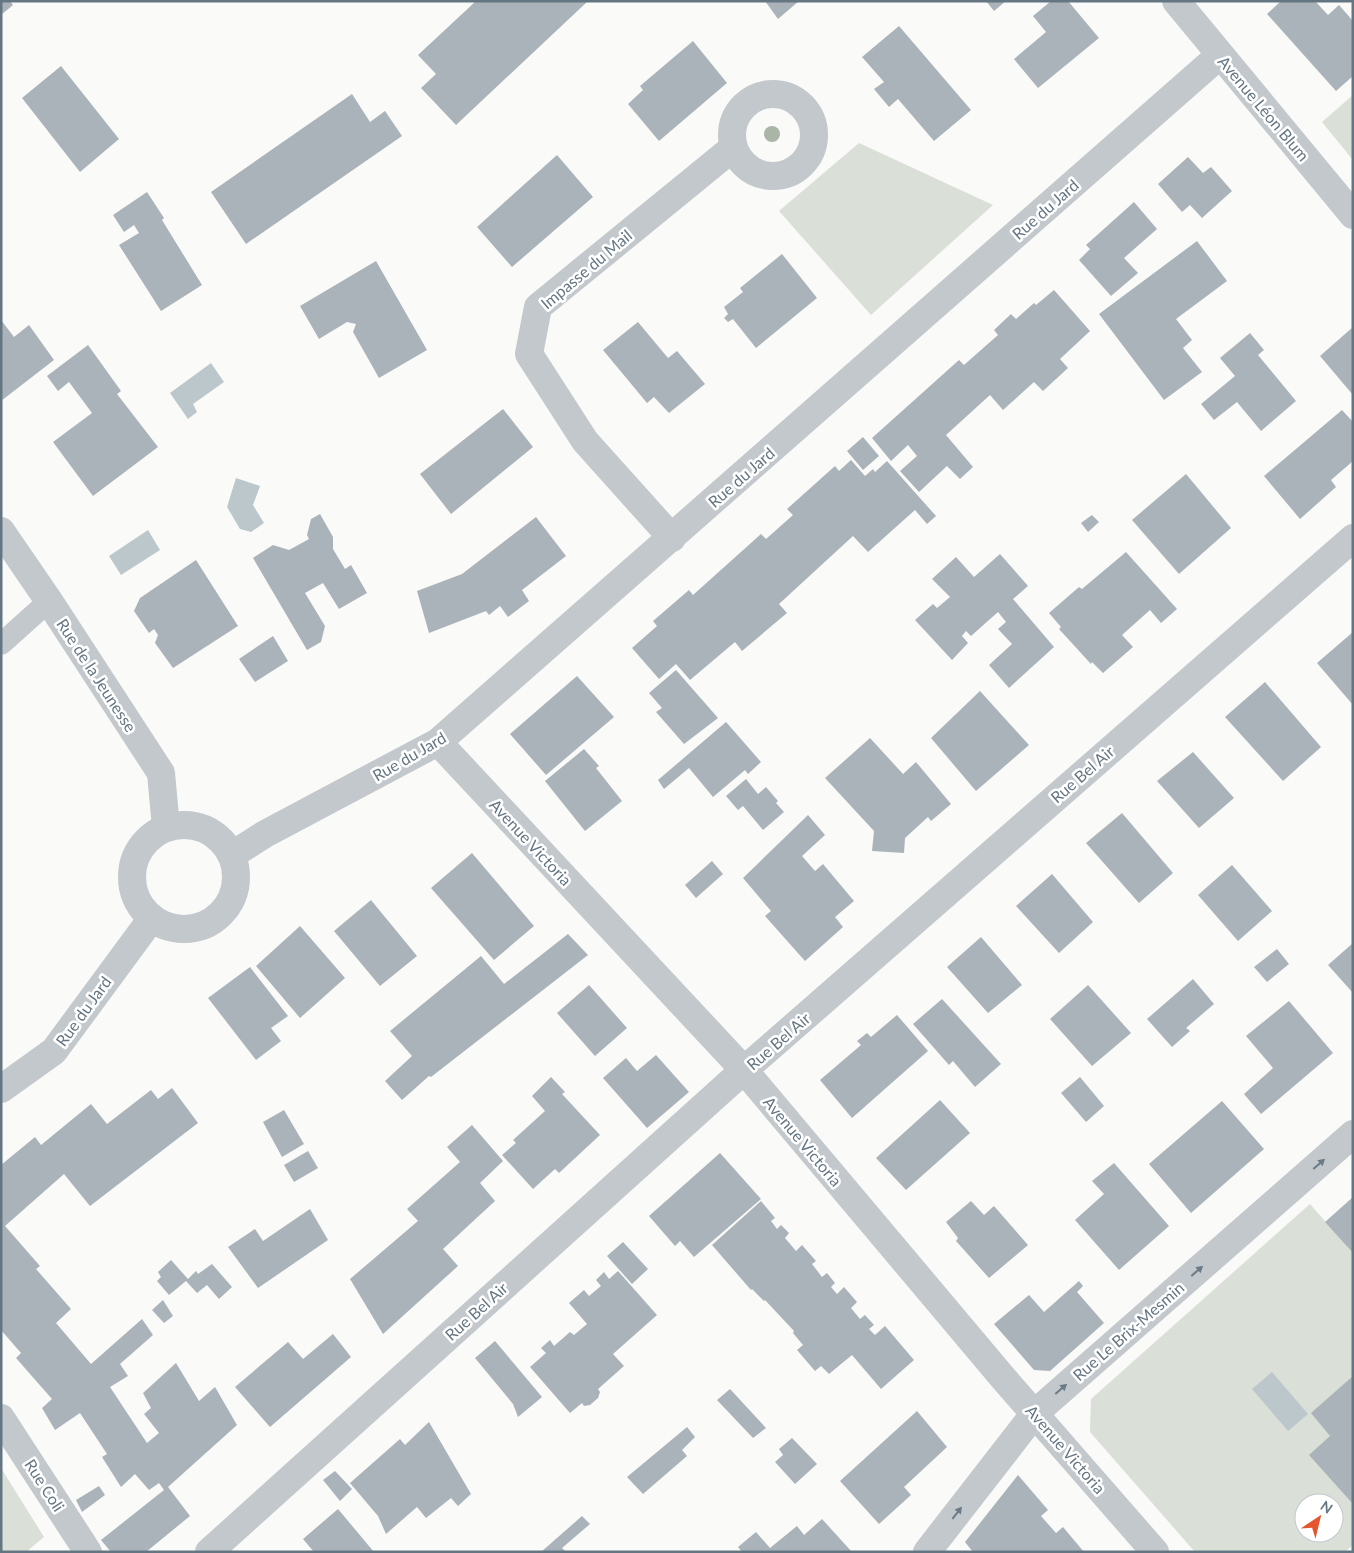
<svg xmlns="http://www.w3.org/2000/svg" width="1354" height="1553" font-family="Lato,sans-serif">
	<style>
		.green { fill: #dadfd7; fill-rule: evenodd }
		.water { fill: #bbc7cb }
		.building { fill: #aab3b9 }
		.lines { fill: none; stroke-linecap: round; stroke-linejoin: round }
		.service { stroke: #c3c8cc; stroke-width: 22 }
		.minor { stroke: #c3c8cc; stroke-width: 28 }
		.tertiary { stroke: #c3c8cc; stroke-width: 28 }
		.tree { fill: #aab4a7 }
		.oneway { fill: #6a7a87 }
		.labels { text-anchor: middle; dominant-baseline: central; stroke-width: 5; stroke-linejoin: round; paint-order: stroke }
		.street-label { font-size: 16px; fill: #657683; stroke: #fff }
	</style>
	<rect width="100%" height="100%" fill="#fafaf8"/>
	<path class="green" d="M1353,95v65l-31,-38z
		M859,143l134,62 -122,110 -92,-104z
		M1310,1204l43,49v292l-8,7h-150l-105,-120 1,-33zM1304,1503h30v30h-30z
		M1,1468l43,69 -18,15h-25z"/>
	<path class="water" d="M211,363l13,19 -31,22 4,8 -9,7 -18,-26z
		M236,478l24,8 -7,19 11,18 -13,9 -11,-3 -13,-22z
		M148,530l12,20 -39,25 -12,-19z
		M1272,1372l36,42 -20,17 -36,-42z"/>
	<path class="building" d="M1,1h9l3,4 -12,10z
		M476,1h112l-132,124 -35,-37 15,-14 -18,-19z
		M765,1h34l-21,18z
		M986,1h20l-12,10z
		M1051,1h17l31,37 -61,50 -24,-29 32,-27 -13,-16z
		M1281,1h34l13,14 11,-10 14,16v55l-17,15 -69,-77z
		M899,26l72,84 -37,31 -36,-42 -9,8 -15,-18 10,-7 -22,-25z
		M693,41l34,42 -68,58 -31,-37 15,-14 -3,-4z
		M61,66l58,73 -39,33 -58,-74z
		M352,94l18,28 15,-11 17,25 -156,108 -35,-52z
		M557,155l36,42 -81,70 -35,-40z
		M1188,157l15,16 8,-6 21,24 -30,27 -12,-13 -8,7 -24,-28z
		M147,192l17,26 -2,2 40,65 -41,26 -42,-66 20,-12 -5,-8 -10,7 -11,-17z
		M1134,202l23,27 -33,29 14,15 -27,23 -32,-36 11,-11 -4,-4z
		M1197,241l30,40 -51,38 16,21 -9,8 19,24 -38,28 -65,-86z
		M782,254l35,44 -61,50 -23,-29 -5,3 -4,-4 4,-4 -4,-7 19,-15 -3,-4z
		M376,261l51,89 -48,28 -26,-46 3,-8 -9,-2 -28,17 -19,-33z
		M1054,290l36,41 -30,28 8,9 -25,23 -9,-9 -31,28 -13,-15 -44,40 27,32 -13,12 -13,-13 -28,26 -19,-21 17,-15 -9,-11 -17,16 -19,-23 87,-78 5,5 34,-30 -4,-5 17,-16 5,5 18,-16 2,2z
		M1,320l13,17 15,-12 25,35 -53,41z
		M638,322l30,36 9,-7 28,33 -36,29 -15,-16 -7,6 -44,-53z
		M1353,327v68l-33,-39z
		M1250,333l14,17 -6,5 38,46 -35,30 -24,-29 -23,18 -13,-16 34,-28 -15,-18z
		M88,345l33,46 -4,3 41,53 -65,49 -40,-54 39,-29 -23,-31 -11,9 -11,-15z
		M503,409l30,38 -82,67 -31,-40z
		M1342,410l11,12v39l-22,19 5,7 -36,32 -36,-43z
		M863,437l16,19 -16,14 -16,-19z
		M851,460l14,16 8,-7 2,3 12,-11 49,55 -9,8 -12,-14 -47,42 -15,-16 -74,68 8,9 -45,38 -7,-9 -45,38 -14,-16 -17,15 -27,-31 25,-22 -4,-5 36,-31 4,5 68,-61 5,5 27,-24 -6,-6 48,-43 4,5z
		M1186,474l45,54 -52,46 -47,-54z
		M320,514l13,23v12l12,20 6,-4 16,28 -28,16 -16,-26 -18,10 20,33 -4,16 -14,8 -54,-92 20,-13 16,5 20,-11 -2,-4 4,-16z
		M1092,515l7,7 -11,10 -7,-9z
		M536,517l30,39 -44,34 7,11 -21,16 -8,-11 -11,9 -3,-4 -57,22 -12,-42 45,-17z
		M1126,552l51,57 -16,14 -11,-13 -28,25 11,12 -30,26 -11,-11 -1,2 -32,-35 2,-2 -12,-14 30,-26 3,2z
		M1000,554l28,32 -15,13 41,48 -45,41 -20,-23 23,-21 -14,-15 8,-7 -8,-10 -27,24 -5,-5 -4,5 6,7 -16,17 -37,-40 18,-16 4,4 13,-11 -18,-18 24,-22 18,20z
		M196,560l42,66 -65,42 -18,-25 3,-8 -4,-6 -5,4 -15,-22 6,-13z
		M1353,632v73l-36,-42z
		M273,636l15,25 -33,21 -16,-23z
		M676,670l42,48 -34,26 -28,-32 6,-4 -13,-15z
		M577,676l37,41 -68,58 -36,-41z
		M1265,682l56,65 -38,34 -58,-64z
		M980,691l49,54 -53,46 -45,-53z
		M726,722l35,40 -13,12 -3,-4 -32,27 -24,-29 -25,21 -6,-9z
		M870,738l33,36 13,-12 35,42 -20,17 -3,-4 -23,21 -1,15 -32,-2 2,-20 -49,-53z
		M584,749l15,17 -3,2 26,33 -37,30 -40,-50z
		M1193,752l41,46 -35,30 -42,-47z
		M746,779l12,15 8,-7 12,14 -2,2 8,9 -21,18 -20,-24 -5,4 -12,-14z
		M1122,813l51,60 -34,30 -53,-60z
		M808,815l17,20 -23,21 13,15 8,-7 31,37 -19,16 8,10 -38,34 -40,-45 6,-5 -28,-33z
		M472,853l62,73 -40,34 -63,-72z
		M712,861l11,13 -27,24 -11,-13z
		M1232,865l40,46 -34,30 -40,-46z
		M1052,874l41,48 -34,31 -43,-47z
		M371,900l46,56 -37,30 -46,-55z
		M300,926l45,52 -45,40 -44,-52z
		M568,934l20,21 -157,122 -2,-1 -27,24 -17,-19 27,-25 -22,-25 91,-75 23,28z
		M981,937l41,48 -34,28 -41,-46z
		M1353,943v50l-25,-28z
		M1277,949l12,15 -22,18 -13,-15z
		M250,967l38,49 -17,12 10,13 -25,19 -48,-62z
		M1193,979l21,25 -28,24 4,3 -18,16 -25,-28z
		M589,985l38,43 -32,28 -38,-43z
		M1088,985l43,48 -39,33 -42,-47z
		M942,999l59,65 -26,23 -22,-26 -4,4 -36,-41z
		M1289,1001l44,52 -72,61 -17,-20 29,-26 -27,-32z
		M897,1015l31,36 -76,67 -32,-38 41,-35 -4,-4 10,-8 4,4z
		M656,1055l33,37 -42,36 -44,-50 23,-20 11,13z
		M551,1077l14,15 -3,2 38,41 -41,38 -4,-4 -22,20 -31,-34 14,-12 -3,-3 32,-29 -13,-15z
		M1080,1077l24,29 -18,16 -25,-29z
		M172,1088l26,35 -108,83 -26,-32 -59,52 35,40 -4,3 35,40 -15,14 35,41 51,-45 11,16 -33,29 8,12 -18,11 37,56 12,-10 -15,-19 7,-6 -8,-15 33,-30 23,38 16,-14 22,38 -69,62 22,29 -44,36h-35l-10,-12 63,-50 -5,-7 -10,7 -14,-16 -14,13 -19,-30 5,-3 -27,-41 -25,17 -13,-22 10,-9 -36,-41 5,-5 -20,-23v-165l34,-28 6,8 50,-41 16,20 44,-34 7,9z
		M940,1100l30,33 -64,57 -30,-32z
		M1222,1101l42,48 -73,64 -42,-49z
		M284,1110l20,34 -22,13 -19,-35z
		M472,1125l31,36 -23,22 15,18 -52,48 15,17 -75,68 -33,-55 68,-58 -11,-12 53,-47 -13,-15z
		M308,1151l10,17 -24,14 -10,-17z
		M720,1153l41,46 -67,58 -14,-16 -5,5 -26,-30z
		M1114,1163l55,63 -50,44 -44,-50 29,-26 -12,-13z
		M1353,1197v56l-28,-31z
		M761,1201l14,17 -4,3 6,8 4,-4 8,8 -4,5 11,13 6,-6 14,16 -4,3 10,13 5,-4 8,10 -4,4 6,7 7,-7 13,15 -6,6 9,11 5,-4 9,10 -5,4 6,6 10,-9 29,34 -33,29 -29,-34 -23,19 -8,-8 -6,5 -18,-21 6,-5 -10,-12 1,-2 -29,-31 -1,1 -12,-12 -1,1 -39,-45z
		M971,1201l13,14 10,-9 34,39 -39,33 -33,-37 2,-3 -12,-16z
		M310,1209l18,31 -70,48 -30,-41 27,-18 8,12z
		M623,1242l25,27 -16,15 -25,-28z
		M171,1260l17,19 8,-8 2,3 14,-10 20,23 -13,12 -12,-14 -10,8 -11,-12 -17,14 -12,-14 4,-4 -3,-5z
		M618,1271l39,44 -44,39 11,12 -26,23 2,3 -2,6 -8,7 -6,1 -2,-3 -12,10 -40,-46 16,-14 -5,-5 9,-8 4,6 16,-14 4,3 13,-11 -18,-21 15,-13 5,6 12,-10 -5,-6 8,-8 5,7z
		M1079,1281l4,5 -6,6 27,31 -54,48 -16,-1 -40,-46 35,-29 15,17z
		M163,1300l10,16 -9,7 -12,-13z
		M333,1334l18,23 -81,70 -35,-40 53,-45 15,17z
		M495,1341l47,56 -24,20 -5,-13 -38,-46z
		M1353,1376v128l-44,-49 21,-19 -19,-23z
		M730,1389l36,39 -13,10 -36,-38z
		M917,1411l30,36 -43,40 7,8 -32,29 -39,-43z
		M429,1422l42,72 -13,12 -7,-8 -25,20 -9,-11 -31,27 -8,-18 -28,-33 50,-44 5,6z
		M687,1427l8,10 -13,13 5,6 -44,38 -16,-17z
		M792,1438l25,26 -22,20 -20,-22 8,-7 -4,-6z
		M335,1471l17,18 -12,12 -17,-21z
		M1018,1475l30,35 -7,6 15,17 7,-6 21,25h-111l-8,-10z
		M99,1486l6,9 -23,17 -6,-12z
		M338,1509l36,43h-60l-11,-13z
		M582,1516l8,8 -28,24 4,4h-25z
		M822,1519l30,33h-110l-4,-5 18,-15 14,16 27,-22 7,9z"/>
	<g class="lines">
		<path class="service" d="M1,644l48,-43"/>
		<path class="minor" d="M732 135a41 41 0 1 1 82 0a41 41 0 1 1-82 0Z
			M1,531l48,70 112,172 5,55
			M672,538l-87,-97 -56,-87 9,-47 196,-160
			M438,742l306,328 260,309 151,173
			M132 877a52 52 0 1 1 104 0a52 52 0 1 1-104 0Z
			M232,855l33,-21 173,-92 782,-687
			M1,1089l53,-38 98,-133
			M1,1418l87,134
			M209,1552l535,-482 609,-532
			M927,1552l108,-139 318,-279"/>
		<path class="tertiary" d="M1176,1l177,214"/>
	</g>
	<circle class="tree" cx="772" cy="134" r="8"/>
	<defs><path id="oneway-solid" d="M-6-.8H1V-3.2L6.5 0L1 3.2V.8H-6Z" transform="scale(1.25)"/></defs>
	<g class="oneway">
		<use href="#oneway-solid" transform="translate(1319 1164) rotate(-41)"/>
		<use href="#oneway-solid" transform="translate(1197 1271) rotate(-41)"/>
		<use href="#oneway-solid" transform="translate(1061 1389) rotate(-41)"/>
		<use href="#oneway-solid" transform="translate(957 1513) rotate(-52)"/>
	</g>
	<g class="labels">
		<g class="street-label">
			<text transform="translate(1264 108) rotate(50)">Avenue Léon Blum</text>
			<text transform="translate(1045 209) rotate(-41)">Rue du Jard</text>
			<text transform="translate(586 269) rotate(-40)">Impasse du Mail</text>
			<text transform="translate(741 477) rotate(-41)">Rue du Jard</text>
			<text transform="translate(97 675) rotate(57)">Rue de la Jeunesse</text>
			<text transform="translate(409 756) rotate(-30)">Rue du Jard</text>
			<text transform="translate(1082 774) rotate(-41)">Rue Bel Air</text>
			<text transform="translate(531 842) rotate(47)">Avenue Victoria</text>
			<text transform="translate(83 1011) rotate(-54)">Rue du Jard</text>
			<text transform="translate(778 1041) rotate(-41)">Rue Bel Air</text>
			<text transform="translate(803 1141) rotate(50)">Avenue Victoria</text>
			<text transform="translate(476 1311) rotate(-42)">Rue Bel Air</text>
			<text transform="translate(1128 1331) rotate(-41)">Rue Le Brix-Mesmin</text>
			<text transform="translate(1066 1449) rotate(49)">Avenue Victoria</text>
			<text transform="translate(45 1485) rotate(57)">Rue Coli</text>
		</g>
	</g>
	<rect width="1354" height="1553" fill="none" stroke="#657683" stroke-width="5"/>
	<g transform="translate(1319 1518) rotate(35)"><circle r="24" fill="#ffffff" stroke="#c1c8cd"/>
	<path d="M0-4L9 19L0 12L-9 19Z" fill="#e4572e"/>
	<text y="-8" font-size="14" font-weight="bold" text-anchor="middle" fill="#657683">N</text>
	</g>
</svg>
